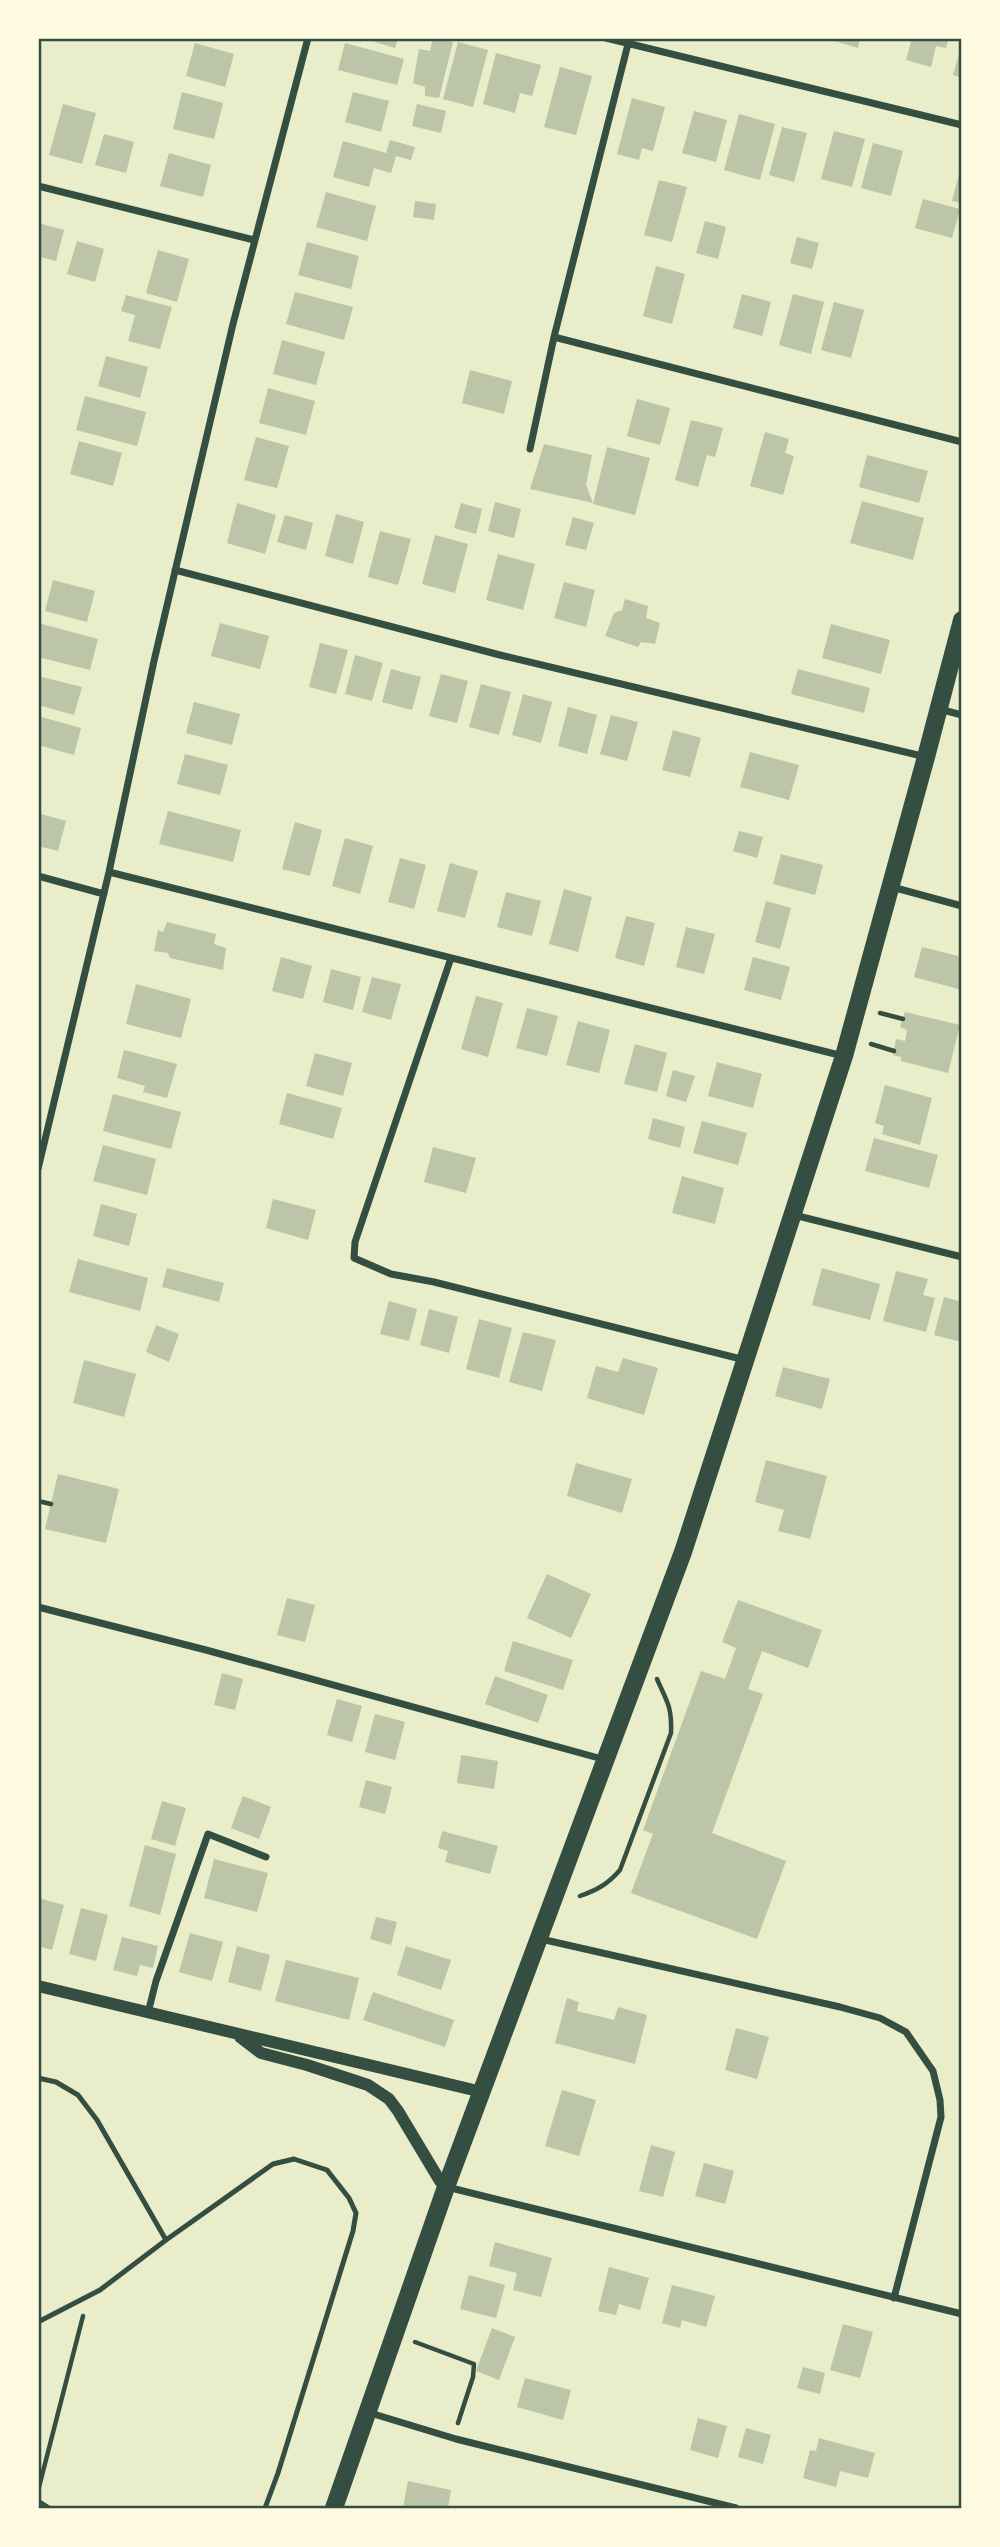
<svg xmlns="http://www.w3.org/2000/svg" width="1000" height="2547" font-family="Poppins,sans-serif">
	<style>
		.building { fill: #bcc5a7 }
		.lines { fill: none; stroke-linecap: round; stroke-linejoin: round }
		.path { stroke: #344e41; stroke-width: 4.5 }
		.service { stroke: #344e41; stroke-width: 5 }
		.minor { stroke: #344e41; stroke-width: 7 }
		.tertiary { stroke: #344e41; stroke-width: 12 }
		.trunk { stroke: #344e41; stroke-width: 18 }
		.neatline { fill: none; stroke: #344e41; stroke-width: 2.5 }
	</style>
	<rect width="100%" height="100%" fill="#e9edc9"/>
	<path class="building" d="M362,38h36l-3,10z
		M433,38l20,4 -14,56 -14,-2v-9l-12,-4 6,-34 11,2z
		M825,38h35l-2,10z
		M912,38h37l-3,10 -10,-2 -5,21 -25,-7z
		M458,42l30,8 -15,57 -30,-8z
		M195,43l39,11 -9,33 -39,-11z
		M345,43l59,16 -7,26 -59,-15z
		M961,47h1v31l-9,-3z
		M496,53l45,12 -9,31 -12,-3 -5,20 -32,-9z
		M560,67l32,9 -16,59 -32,-8z
		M182,92l41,11 -9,36 -41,-10z
		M353,92l36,9 -8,31 -36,-10z
		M632,98l33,9 -12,44 -11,-3 -3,12 -22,-6z
		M63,104l33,9 -14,51 -33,-9z
		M417,104l29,7 -5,22 -29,-7z
		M694,111l33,9 -11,42 -34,-9z
		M739,114l36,10 -15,56 -36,-10z
		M782,127l25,6 -13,49 -25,-7z
		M834,131l31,8 -13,48 -31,-8z
		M104,134l30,8 -8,31 -31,-8z
		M390,140l25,7 -4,13 -15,-4 -5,17 -17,-5 -5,19 -36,-10 10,-36 43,12z
		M873,143l30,8 -12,45 -30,-8z
		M169,153l42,12 -8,32 -43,-11z
		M961,167l1,1v35l-10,-2z
		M659,180l28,7 -15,55 -28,-7z
		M326,192l50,14 -9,35 -51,-14z
		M923,199l37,10 -8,29 -37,-10z
		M415,201l21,3 -2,16 -21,-3z
		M705,221l21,6 -8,32 -22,-6z
		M38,223l26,7 -8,31 -15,-4 -3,5z
		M797,237l22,6 -7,26 -22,-6z
		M77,241l27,8 -9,33 -28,-8z
		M307,242l52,14 -8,33 -53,-14z
		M158,250l31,9 -12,43 -31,-9z
		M656,266l29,8 -13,50 -29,-8z
		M295,292l58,15 -9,33 -58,-16z
		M742,294l29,8 -9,34 -29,-8z
		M793,294l31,8 -13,52 -32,-9z
		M126,295l46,12 -12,42 -32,-8 7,-26 -14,-4z
		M834,302l30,8 -13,48 -30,-8z
		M282,340l43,12 -9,33 -43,-11z
		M106,356l42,11 -8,31 -42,-12z
		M470,370l42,11 -8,33 -42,-11z
		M268,388l47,13 -9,34 -47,-12z
		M85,396l61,16 -9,34 -61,-16z
		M637,399l33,9 -10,37 -33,-9z
		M691,420l32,8 -8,29 -8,-2 -9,32 -23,-7z
		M765,432l24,7 -4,14 9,3 -11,39 -33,-9z
		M256,437l33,9 -12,42 -33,-8z
		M79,441l43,12 -9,33 -43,-12z
		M544,444l48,11 -6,30 7,18 -63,-14z
		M607,447l43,11 -15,57 -42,-11z
		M867,455l61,16 -9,32 -60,-16z
		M862,501l62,17 -11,42 -63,-17z
		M495,502l26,7 -7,29 -26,-7z
		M237,503l39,12 -11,39 -38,-11z
		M461,503l21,6 -6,25 -22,-6z
		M336,514l28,8 -11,42 -28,-8z
		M285,515l28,8 -7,27 -29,-8z
		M573,517l21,6 -8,27 -21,-5z
		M380,531l31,8 -13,46 -30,-8z
		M435,535l33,9 -13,49 -33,-9z
		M498,554l37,10 -12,46 -37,-10z
		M53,580l42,11 -8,31 -42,-11z
		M564,582l31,8 -9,37 -32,-9z
		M625,599l23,7 -2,12 14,5 -5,21 -14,-2 -3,5 -33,-11 9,-23 8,-3z
		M38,623l60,16 -8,31 -52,-13z
		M220,623l49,13 -9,33 -49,-13z
		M831,624l59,16 -9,34 -59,-16z
		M320,643l28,7 -12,44 -27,-7z
		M355,655l28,8 -11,38 -27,-7z
		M391,669l30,8 -9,33 -30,-8z
		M798,669l72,19 -6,25 -73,-19z
		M441,674l27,7 -11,42 -28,-7z
		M38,676l44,11 -8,28 -36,-10z
		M481,684l30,8 -12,43 -30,-8z
		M523,694l29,8 -11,41 -29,-8z
		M194,702l46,12 -8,31 -46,-12z
		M568,707l29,8 -10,39 -29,-8z
		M611,715l27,7 -11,39 -27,-7z
		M38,716l43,12 -7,27 -36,-10z
		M673,730l28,8 -11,39 -28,-7z
		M750,752l49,13 -10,35 -49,-13z
		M185,754l43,11 -8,30 -43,-11z
		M168,811l73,19 -8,32 -74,-18z
		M38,813l28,8 -8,30 -20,-5z
		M295,822l27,8 -12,46 -28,-7z
		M739,831l24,6 -6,21 -24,-7z
		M345,838l28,8 -13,48 -28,-8z
		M781,854l42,11 -8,30 -42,-11z
		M400,858l26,7 -12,44 -26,-7z
		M450,863l28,8 -13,47 -28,-7z
		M564,889l28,8 -14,55 -29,-8z
		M506,892l35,9 -9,35 -35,-9z
		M766,901l25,7 -11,41 -25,-7z
		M626,916l29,7 -11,43 -29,-8z
		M167,922l49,12 -2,10 12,4 -3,22 -53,-12 -2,-5 -14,-2 4,-21 5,2z
		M686,927l29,7 -11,40 -28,-7z
		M922,947l40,10v33l-48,-13z
		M281,957l31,9 -9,33 -31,-8z
		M753,957l37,10 -9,33 -37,-10z
		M331,969l30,8 -8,33 -30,-8z
		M372,977l29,7 -10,36 -29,-8z
		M136,984l55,15 -10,39 -55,-14z
		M476,996l27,7 -15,54 -27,-8z
		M527,1008l31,8 -11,40 -31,-8z
		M905,1012l55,13 -12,48 -47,-12v-4l-8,-2 3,-16 9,2 2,-11 -7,-3z
		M578,1021l32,9 -11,43 -33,-8z
		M635,1044l32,9 -10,39 -33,-8z
		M124,1050l53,14 -10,34 -24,-6 2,-6 -28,-8z
		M315,1053l37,10 -9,33 -37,-10z
		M717,1062l45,12 -9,34 -45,-12z
		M673,1070l22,6 -9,26 -20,-6z
		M885,1085l47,13 -12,47 -38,-11 2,-8 -9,-3z
		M287,1093l55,15 -9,31 -54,-15z
		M113,1094l68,18 -10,37 -68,-18z
		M653,1118l32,9 -5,21 -32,-9z
		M702,1121l45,12 -9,32 -45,-12z
		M874,1138l64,17 -9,33 -64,-17z
		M103,1145l53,14 -9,36 -54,-14z
		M433,1147l43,11 -10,35 -42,-11z
		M682,1176l42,12 -9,36 -43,-11z
		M273,1199l43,11 -8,30 -42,-12z
		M101,1204l36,10 -8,32 -36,-10z
		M78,1259l70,19 -8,33 -71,-19z
		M167,1268l57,15 -5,19 -57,-15z
		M822,1268l58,16 -10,36 -58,-15z
		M896,1271l32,8 -5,16 12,3 -9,34 -43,-11z
		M944,1297l18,5v40l-28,-7z
		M389,1301l28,8 -8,32 -29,-7z
		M429,1309l29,8 -9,36 -29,-8z
		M479,1319l33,9 -13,50 -33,-9z
		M156,1325l23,9 -10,28 -23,-10z
		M523,1332l33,8 -14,51 -33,-9z
		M623,1358l35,10 -14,47 -57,-17 9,-32 22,6z
		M84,1360l52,14 -12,43 -51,-14z
		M783,1367l47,12 -8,30 -47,-13z
		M766,1460l61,16 -17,63 -32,-8 6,-21 -29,-8z
		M576,1463l56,16 -10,34 -55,-17z
		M58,1474l61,15 -13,54 -61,-14z
		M547,1574l44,20 -20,44 -44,-20z
		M287,1598l28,7 -10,37 -28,-7z
		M738,1600l84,30 -14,38 -46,-17 -14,38 15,5 -51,139 74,28 -29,78 -126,-46 22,-59 -10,-4 58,-159 24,8 11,-31 -14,-6z
		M513,1641l60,19 -10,30 -59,-19z
		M222,1673l21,6 -8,31 -21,-5z
		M495,1676l53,19 -10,28 -53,-19z
		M337,1699l25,7 -10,36 -25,-7z
		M375,1714l30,8 -10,38 -30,-8z
		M461,1755l37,6 -4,28 -37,-6z
		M366,1780l26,7 -7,27 -26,-7z
		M243,1796l28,11 -12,32 -28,-11z
		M162,1801l24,7 -11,38 -24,-7z
		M442,1831l56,15 -8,28 -45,-12 3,-11 -10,-3z
		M145,1845l31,9 -16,61 -31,-9z
		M214,1859l54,14 -11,39 -53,-14z
		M38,1898l26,7 -12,45 -14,-4z
		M81,1908l27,7 -12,46 -27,-7z
		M376,1917l21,5 -6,23 -21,-6z
		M190,1933l33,9 -11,39 -33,-9z
		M122,1937l36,9 -5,22 -13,-3 -3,11 -24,-6z
		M237,1946l33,9 -9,36 -33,-9z
		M406,1946l45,14 -10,30 -44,-15z
		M286,1960l73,18 -10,42 -74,-19z
		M373,1992l81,28 -9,27 -82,-27z
		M567,1998l12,4 -2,9 37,9 4,-13 29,8 -12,49 -80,-21z
		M736,2028l33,9 -12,42 -32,-9z
		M562,2090l34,10 -17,56 -34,-10z
		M651,2145l24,7 -12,45 -24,-6z
		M704,2163l30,8 -9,33 -30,-8z
		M495,2242l57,16 -11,39 -28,-7 4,-17 -28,-7z
		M609,2267l40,11 -9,32 -21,-6 -3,11 -18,-4z
		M469,2275l36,10 -9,33 -36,-9z
		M672,2285l43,11 -9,31 -24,-7 -2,8 -18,-5z
		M843,2324l30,8 -13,46 -30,-8z
		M492,2328l23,9 -16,43 -23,-9z
		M803,2367l22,6 -5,21 -23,-6z
		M525,2378l46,12 -8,30 -46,-13z
		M698,2418l29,8 -9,32 -28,-8z
		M746,2428l25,7 -8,29 -25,-7z
		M819,2438l56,15 -7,25 -28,-7 -4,16 -33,-9 7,-28 6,1z
		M408,2481l43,9 -3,18h-45z"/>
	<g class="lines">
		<path class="path" d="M880,1013l23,6
			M871,1044l23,7
			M38,1501l13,3
			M580,1896c17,-6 28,-12 40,-26l51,-137c1,-27 -4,-31 -14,-54
			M415,2342l59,22 -1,13 -15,46
			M39,2487l44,-171"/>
		<path class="service" d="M38,2078l18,4 22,13 19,25 69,120
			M38,2322l62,-32 66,-50 107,-76 21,-5 33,11 22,28 7,15 -3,18 -75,242 -13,35
			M38,2501l11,7"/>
		<path class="minor" d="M606,38l356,87
			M38,186l216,54
			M554,337l408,105
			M530,449l24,-112 74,-293
			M175,570l325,85 426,102
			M939,709l23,6
			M109,872l734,184
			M38,876l66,18
			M892,887l70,19
			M451,958l-96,284 -1,16 37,16 43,8 311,78
			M38,1169l71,-297 45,-211 79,-337 75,-286
			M794,1215l168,42
			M38,1607l168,43 400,110
			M541,1939l299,68 40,11 26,14 27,39 7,29 1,17 -47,181
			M148,2013l8,-32 52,-147 58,23
			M447,2187l515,127
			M367,2412l89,27 280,69"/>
		<path class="tertiary" d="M38,1986l444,106
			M240,2037l21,16 46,12 61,20 21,14 9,12 42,70 6,6"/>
		<path class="trunk" d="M334,2508l112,-321 237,-635 161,-496 82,-299 36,-137"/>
	</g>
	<rect width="1000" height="2547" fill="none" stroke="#fefae0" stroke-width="80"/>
	<rect x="40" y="40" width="920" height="2467" class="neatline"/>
</svg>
